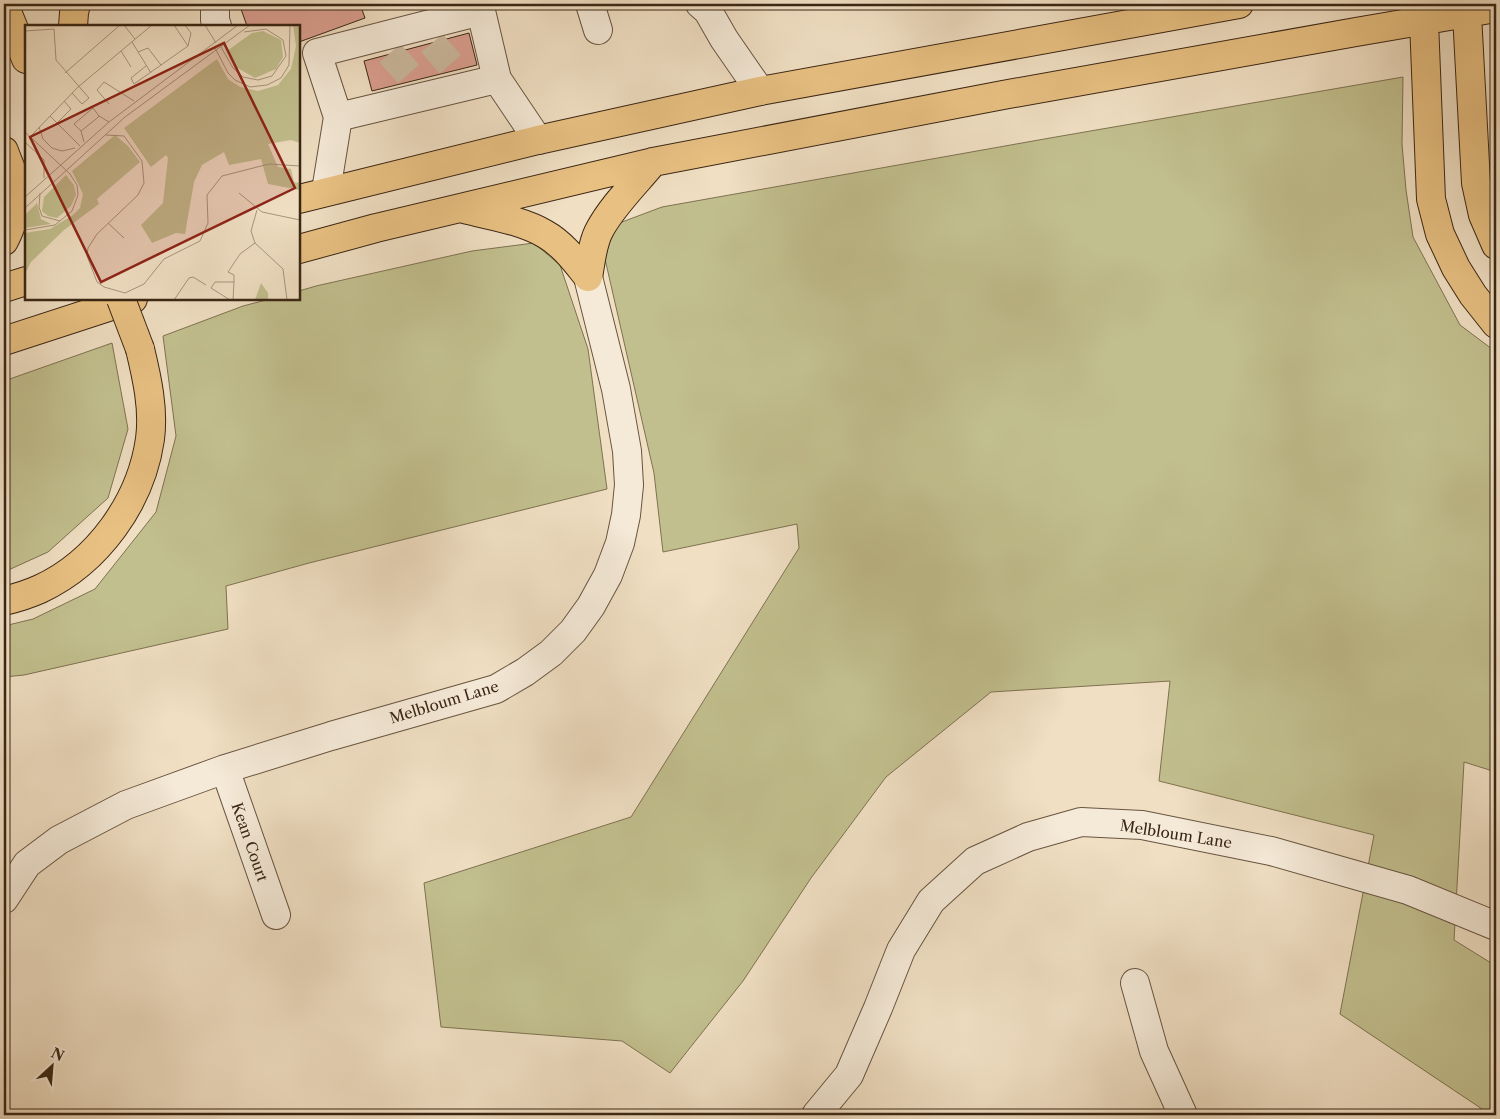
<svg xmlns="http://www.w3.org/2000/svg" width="1500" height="1119" font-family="'Libre Caslon Text',serif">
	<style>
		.green { fill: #c2bf8e; stroke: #7e7251 }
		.building { fill: #db9f90; stroke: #3a2614 }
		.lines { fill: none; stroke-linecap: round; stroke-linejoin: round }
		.minor-tunnel { stroke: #ccbaa0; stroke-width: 28; stroke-dasharray: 28 14; stroke-linecap: butt }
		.minor-casing { stroke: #685440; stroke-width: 30 }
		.highway-casing { stroke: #3a2614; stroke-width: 30 }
		.minor { stroke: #f5ead8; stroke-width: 28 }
		.highway { stroke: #e8c082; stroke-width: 28 }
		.highway-bridge-casing { stroke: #3a2614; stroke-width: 30; stroke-linecap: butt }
		.highway-bridge { stroke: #e8c082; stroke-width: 28 }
		.labels { text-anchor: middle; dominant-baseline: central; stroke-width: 4; stroke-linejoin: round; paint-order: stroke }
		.street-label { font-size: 15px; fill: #3a2614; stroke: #f5ead8 }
		.inset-road { fill: none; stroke: #a7957d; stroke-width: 1 }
		.view { fill: #8f2418; fill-opacity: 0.15; stroke: #8f2418; stroke-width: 2.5 }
		.inset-edge { fill: none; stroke: #3a2614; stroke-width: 2.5 }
	</style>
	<rect width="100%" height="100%" fill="#f0dfc3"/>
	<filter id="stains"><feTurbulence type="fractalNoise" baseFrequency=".004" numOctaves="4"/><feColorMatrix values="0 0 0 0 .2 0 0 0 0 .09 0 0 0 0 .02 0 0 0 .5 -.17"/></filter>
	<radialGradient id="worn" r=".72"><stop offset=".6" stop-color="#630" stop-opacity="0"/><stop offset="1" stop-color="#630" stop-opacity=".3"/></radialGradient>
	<path class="green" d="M1496,57v52l-4,-51z
		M1403,77l-1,67 4,46 7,47 47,88 36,27v420l-32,-10 -10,178 42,26v149h-5l-151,-101 34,-179 -215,-54 11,-100 -179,11 -105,85 -75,101 -68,103 -73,92 -48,-32 -181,-14 -17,-144 207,-66 168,-269 -2,-24 -134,28 -9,-79 -49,-214v-19l9,-15 48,-18 388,-69z
		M534,243l26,22 28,84 19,140 -298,74 -83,23 2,43 -204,46 -20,2v-51l29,-7 62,-30 61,-77 20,-76 -13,-100 80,-30 27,-7h29v-8l17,-5 156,-35z
		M112,343l16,86 -20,69 -60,54 -44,20v-191z"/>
	<path class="building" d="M256,4h104l5,14 -66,24v-16h-52l-6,-17z
		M469,33l8,32 -105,26 -8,-30z"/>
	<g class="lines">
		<path class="minor-tunnel" d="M432,43l23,27
			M390,53l24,27"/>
		<g class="minor-casing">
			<path id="minor" d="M215,4v16l2,6
				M590,4l8,26
				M700,4l8,7 16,28 36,52
				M338,117l-21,-64 164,-42 16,68
				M326,191l12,-74 159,-38 41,61
				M225,769l51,146
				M4,899l23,-35 32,-24 67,-35 99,-36 106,-33 165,-47 29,-17 26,-19 22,-22 18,-25 17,-31 12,-32 6,-28 3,-30 -2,-34 -11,-62 -28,-112
				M1135,983l19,68 29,64
				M816,1115l33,-40 29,-67 23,-58 30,-49 44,-40 53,-24 53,-15 61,3 129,26 137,39 88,36"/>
		</g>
		<g class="highway-casing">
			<path id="highway" d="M4,4l22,55
				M1430,4l-6,17 7,178 9,35 16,34 17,27 23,29
				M1467,14l9,169 7,32 13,30
				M73,26l1,-13 2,-9
				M4,151c3,9 8,19 11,29 5,20 -2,44 -11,61
				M299,199l239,-59 222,-49 479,-87
				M464,209c27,7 57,11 81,25 18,10 31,28 43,43
				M299,249l77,-21 277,-66 350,-67 353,-63 140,-24
				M588,277c3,-15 4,-34 12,-48 13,-24 36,-46 53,-67
				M4,288l22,-7
				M4,341l129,-42
				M4,601c12,-3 25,-7 36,-12 58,-27 101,-87 110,-150 4,-30 -3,-61 -10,-90"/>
		</g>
		<use href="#minor" class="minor"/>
		<use href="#highway" class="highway"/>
		<g class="highway-bridge-casing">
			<path id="highway-bridge" d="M121,299l19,50"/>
		</g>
		<use href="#highway-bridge" class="highway-bridge"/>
	</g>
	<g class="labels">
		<g class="street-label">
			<text transform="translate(444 702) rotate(-17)">Melbloum Lane</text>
			<text transform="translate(1176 834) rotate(9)">Melbloum Lane</text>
			<text transform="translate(250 842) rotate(71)">Kean Court</text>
		</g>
	</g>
	<g transform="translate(25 25)">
		<rect width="275" height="275" fill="#f0dfc3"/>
		<path d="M268,0h7v118l-9,-3 -23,4 10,23 13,2 3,13 6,1v7l-32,-6 -7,-25 -32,6 -5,-13 -22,13 -8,17 -9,52 -9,-1 -24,10 -11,-18 22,-22 5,-45 -2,-3 -15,12 -27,-39 93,-69 11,20 12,8 18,4 20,-6 13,-16 5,-23zM238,6l18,9 2,17 -7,12 -21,9 -19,-11 -9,-16 25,-18zM90,110l13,11 12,16 -43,37 2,5 -35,26 -33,32 -6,12v-41l25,-4 23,-14 7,-7 3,-14 -11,-23zM41,150l8,10 2,10 -5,11 -14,12 -9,-2 -6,-5 2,-14zM12,178l4,16 10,5 -26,4v-13zM236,258l7,10v7h-13z" fill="#c2bf8e"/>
		<path class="inset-road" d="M99,0l11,14M160,0l6,8 -3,13M180,0l11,18M0,6l29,-2 2,31 33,38 -7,6 -10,-11M107,17l19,31M196,22l12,21 10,9 15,3 14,-4 14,-20 -3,-16 -17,-11 -22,3M190,23l13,25 7,7 15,7 17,-2 14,-7 8,-13 1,-40M96,26l10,16M113,27l10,-4 13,17 27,-19 -14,-21M121,41l-15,12 3,6 27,-19M40,48l55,-48M84,79l-12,-14 7,-8 30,19M25,91l30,30M32,98l14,-14 -7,-8M14,102l4,12 9,9 10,3 13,-3M56,106l-7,-7 19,-16 6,8M0,107l45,42 7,11 1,10 -6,16 -17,14 -30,5M81,110l18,1M99,111l18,25 2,22 -6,12 -41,39 -9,14 -1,8 10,26 7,5 21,6 19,-9 20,-25 36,-18 8,-18 -1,-28 15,-19 47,-12 31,2M4,113l49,-51 74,-62M0,117l19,18v18M59,117l-3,-11 15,-12 3,-3 10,6M15,168l-1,14 3,9 18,5M214,168l23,19 38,8M0,172l84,-75 129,-97M0,183l100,-91 125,-92M232,185l-6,21 4,12 28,26 4,31M83,198l16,15M149,275l15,-22 4,-1 13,8M205,275l-19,-12 4,-6h19v-7l-6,-3 12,-18 15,-11M208,275l1,-18"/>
		<path class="view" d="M199,18l71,145 -194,94 -71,-145z"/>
		<rect width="275" height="275" class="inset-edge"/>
	</g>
	<rect width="1500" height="1119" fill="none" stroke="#f0dfc3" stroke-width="20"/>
	<rect x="5" y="5" width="1490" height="1109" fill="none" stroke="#3a2614" stroke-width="2.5"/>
	<rect x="10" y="10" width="1480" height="1099" fill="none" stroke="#3a2614"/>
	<g transform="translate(52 1066) rotate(26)" stroke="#f5ead8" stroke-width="4" paint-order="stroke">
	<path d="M0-4L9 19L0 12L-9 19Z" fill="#3a2614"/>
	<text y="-8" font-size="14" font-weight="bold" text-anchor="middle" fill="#3a2614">N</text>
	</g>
	<rect width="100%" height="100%" filter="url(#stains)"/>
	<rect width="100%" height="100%" fill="url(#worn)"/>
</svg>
